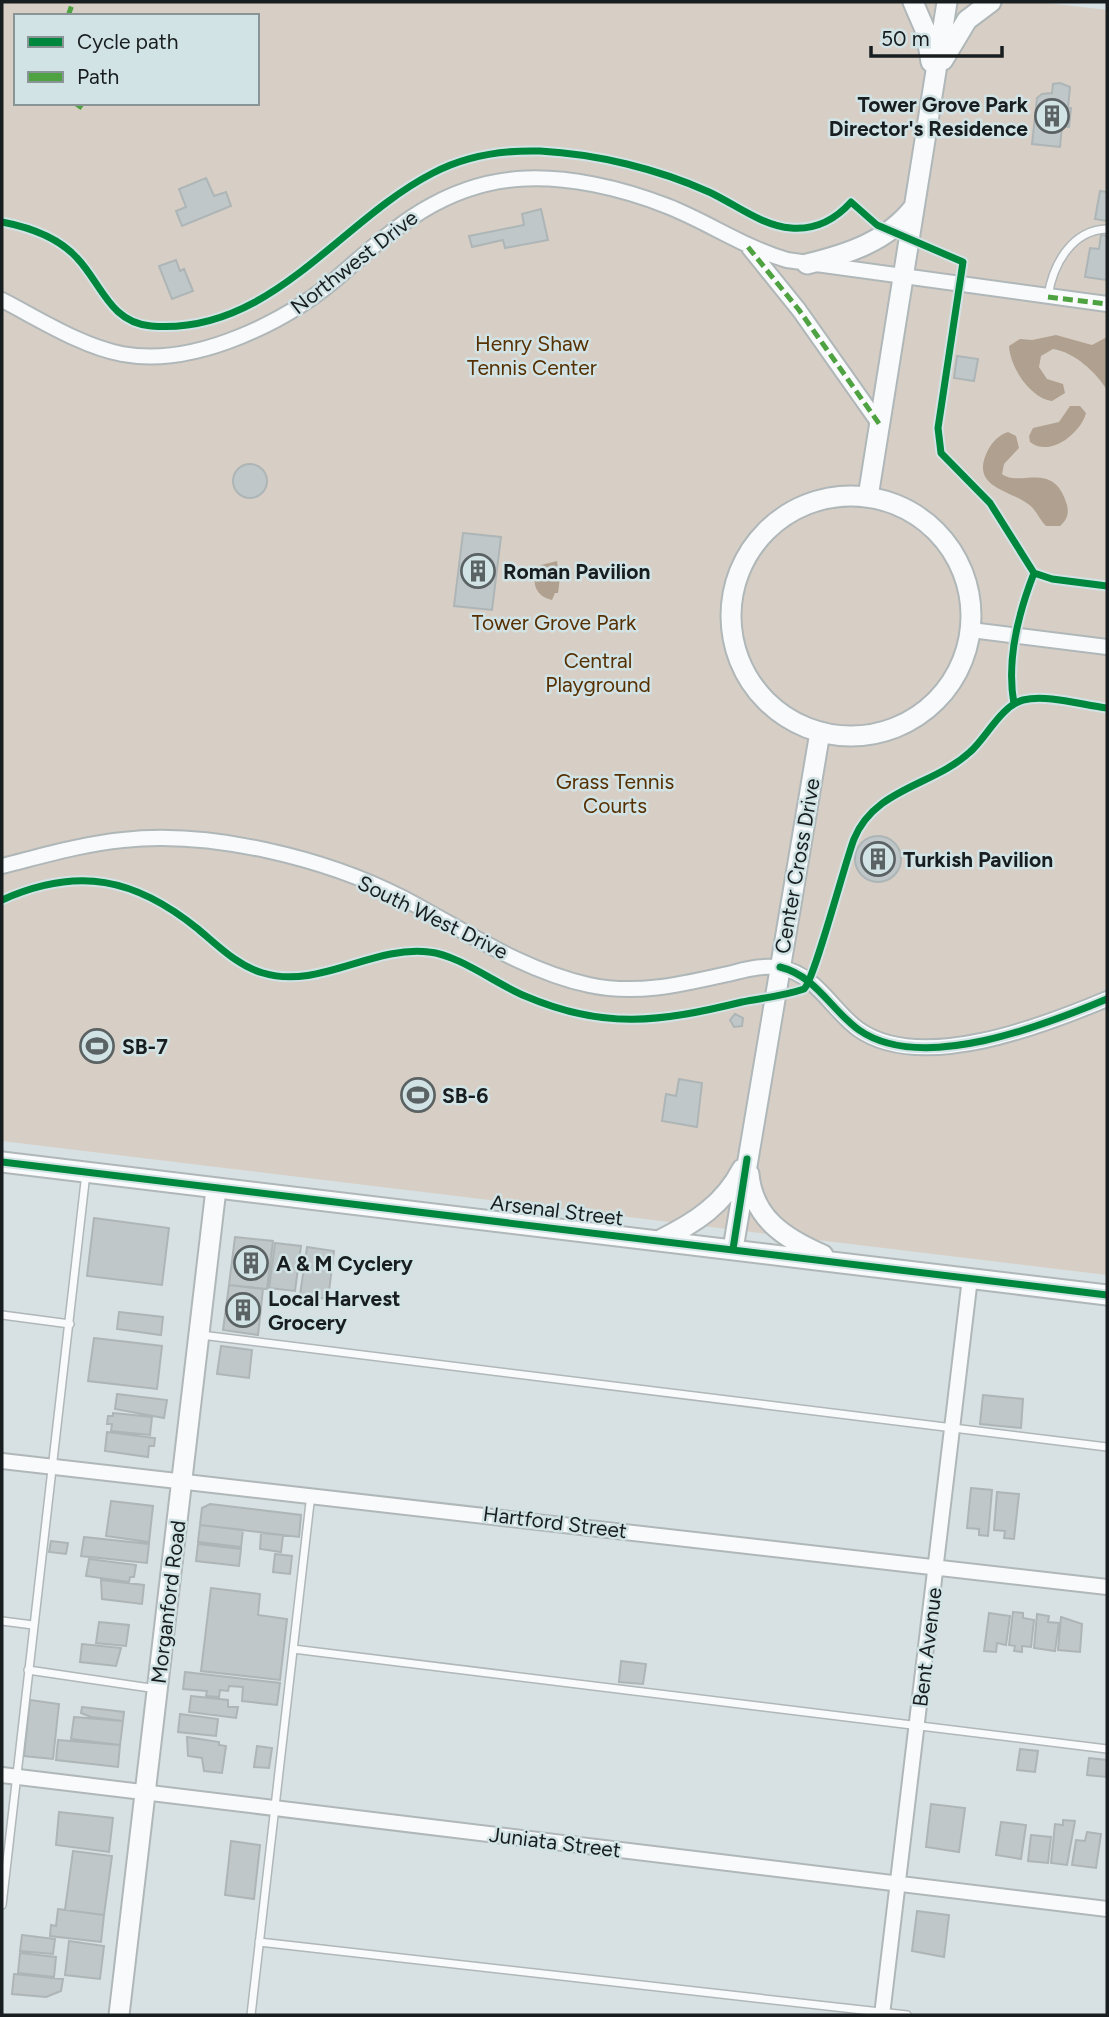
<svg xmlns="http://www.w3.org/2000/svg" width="1109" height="2017" font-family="Figtree,sans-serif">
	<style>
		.green { fill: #d7cfc5; fill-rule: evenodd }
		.water { fill: #b0a08f }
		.building { fill: #bfc7c8; stroke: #aeb5b6; stroke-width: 2 }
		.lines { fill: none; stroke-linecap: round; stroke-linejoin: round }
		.lane-casing { stroke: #b0b7b9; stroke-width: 10 }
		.street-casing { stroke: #b0b7b9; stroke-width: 18 }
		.secondary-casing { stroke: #b0b7b9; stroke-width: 23 }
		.lane { stroke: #f9fafb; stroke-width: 7 }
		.street { stroke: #f9fafb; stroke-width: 14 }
		.secondary { stroke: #f9fafb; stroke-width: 19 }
		.quiet { stroke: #4ea241; stroke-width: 5; stroke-dasharray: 10 5; stroke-linecap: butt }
		.cycleway-casing { stroke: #d2e3e6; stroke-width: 11 }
		.cycleway { stroke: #00873e; stroke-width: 7 }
		.labels { text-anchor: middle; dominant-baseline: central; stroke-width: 5; stroke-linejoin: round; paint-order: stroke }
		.poi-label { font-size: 21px; font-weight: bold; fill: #181e1f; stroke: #d2e3e6; text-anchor: start }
		.street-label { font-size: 21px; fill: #181e1f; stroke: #d2e3e6 }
		.park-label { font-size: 21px; fill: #573001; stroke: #d2e3e6 }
	</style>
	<rect width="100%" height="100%" fill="#d7e0e2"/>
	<path class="green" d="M2,2h1037l68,8v1265l-1105,-134zM16,16h241v87h-241z"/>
	<path class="water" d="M1056,335l36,10 15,-8v53c-11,-18 -33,-38 -54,-41l-12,7 -2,11 8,12 16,5 2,9 -13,8c-22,-3 -42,-34 -43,-55l11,-7 12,1z
		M1070,406h10l6,7c-5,20 -36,45 -56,29l-1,-6 4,-8 26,-6z
		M1008,432l8,4 3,12 -15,16 -2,10c17,14 52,-15 65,31 2,9 0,15 -7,21h-14c-7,-7 -10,-17 -18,-22 -20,-15 -59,-17 -40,-54 5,-9 11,-15 20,-18z
		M557,561l1,8 3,1 -3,23h-3l-3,7c-19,-4 -22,-22 -11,-35z"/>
	<path class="building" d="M1060,83l10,4 -2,21h3l-2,19 -7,-1 -2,21 -28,-3 5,-46 5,-4 10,-1 1,-9z
		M206,178l8,18 12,-4 5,14 -49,20 -6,-15 10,-4 -7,-18z
		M1100,191l7,1v29l-12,-2z
		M541,209l7,31 -43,8 -2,-8 -31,7 -3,-11 55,-11 -2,-11z
		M1101,235l6,1v44l-22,-3 5,-29 9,1z
		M176,260l4,11 4,-2 9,22 -21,8 -13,-33z
		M957,356l21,3 -4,22 -20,-3z
		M233 481a17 17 0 1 1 34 0a17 17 0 1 1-34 0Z
		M463,533l38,4 -9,73 -38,-4z
		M855 859a23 23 0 1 1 46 0a23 23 0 1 1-46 0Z
		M735,1014l8,4 -1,8 -8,1 -4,-7z
		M679,1079l23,4 -5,44 -35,-6 4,-27 10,2z
		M94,1218l75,10 -7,57 -75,-9z
		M235,1237l38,4 -6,48 -38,-4z
		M275,1243l26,3 -6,45 -26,-3z
		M307,1247l27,4 -6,48 -28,-4z
		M229,1285l34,4 -5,46 -35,-5z
		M119,1312l44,5 -2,18 -44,-6z
		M94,1338l68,8 -5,43 -69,-8z
		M221,1346l31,4 -3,28 -32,-4z
		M117,1394l50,6 -3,18 -49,-9z
		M983,1395l40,4 -2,29 -41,-4z
		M113,1413l39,4 -2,18 -39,-4 1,-7h-5l1,-8h5z
		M107,1432l48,6 -1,8h-5l-1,11 -43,-6z
		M971,1488l21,2 -4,46 -9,-1v-6l-12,-1z
		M997,1492l22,2 -5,45 -10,-1 1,-7 -11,-1z
		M111,1501l42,5 -4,36 -43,-6z
		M210,1504l91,11 -2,22 -99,-12 2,-17z
		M200,1525l43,5 -2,17 -43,-5z
		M261,1533l22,2 -2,17 -21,-3z
		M84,1537l65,7 -2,19 -66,-7z
		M51,1541l17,2 -2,11 -17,-2z
		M198,1544l43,5 -2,17 -43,-5z
		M275,1554l17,2 -2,18 -17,-2z
		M89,1559l47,6 -2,12h-4l-1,5 -43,-6z
		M101,1580l43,5 -2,19 -40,-5z
		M211,1588l49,6 -2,21 29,4 -7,61 -79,-9z
		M1013,1612l10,1v5l11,2 -3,27 -9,-1v6l-8,-1 1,-5 -6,-1z
		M989,1613l21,3 -4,29 -9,-2 -1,9 -12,-1z
		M1037,1614l12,2 -1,6 11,1 -4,28 -21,-3z
		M1061,1617l21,7 -2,28 -22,-2z
		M99,1622l30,3 -3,21 -30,-3z
		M82,1644l39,4 -5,18 -36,-4z
		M621,1661l25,3 -3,20 -24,-2z
		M185,1672l95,11 -3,22 -35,-4 1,-14 -14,-1 -1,5 -8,-1 -1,7 -13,-1 1,-5 -24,-2z
		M191,1696l37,4v7h10l-2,11 -47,-6z
		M30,1700l29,4 -6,55 -29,-3z
		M82,1707l42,5 -1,9 -32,-4 -10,-4z
		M180,1714l38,5 -2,17 -38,-4z
		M74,1717l49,4 -3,24 -49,-6z
		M187,1737l32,5v3l7,1 -4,27 -18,-2 -2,-13 -14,-2z
		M58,1740l62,5 -2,22 -62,-7z
		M257,1746l15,2 -3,20 -15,-1z
		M1020,1749l18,2 -3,21 -18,-2z
		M1089,1758l18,2 -1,17 -19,-2z
		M931,1804l34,4 -6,44 -33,-5z
		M59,1812l54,6 -4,34 -53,-7z
		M1063,1820l12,1 -8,44 -16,-2 4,-39 8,1z
		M1001,1822l25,3 -5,34 -25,-4z
		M1087,1832l14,2 -5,34 -24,-3 4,-25 9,1z
		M1031,1835l20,2 -3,26 -20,-2z
		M231,1841l29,4 -6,54 -29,-4z
		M73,1851l39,5 -8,59 -39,-5z
		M58,1909l46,6 -3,27 -51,-6 1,-11 5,1z
		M917,1911l32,4 -5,42 -32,-6z
		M22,1935l33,4 -2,15 -33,-3z
		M69,1941l35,5 -4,33 -35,-4z
		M20,1953l36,4 -2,20 -36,-4z
		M14,1974l49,5 -2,12 -15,6 -34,-3z"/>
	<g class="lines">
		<g class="lane-casing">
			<path id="lane" d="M1048,296c5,-32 24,-66 59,-67
				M2,1315l68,9
				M201,1335l906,112
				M2,1621l31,4
				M293,1649l814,100
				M28,1670l129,19
				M2,1905l84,-732
				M259,1942l648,73
				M251,2015l60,-521"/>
		</g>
		<g class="street-casing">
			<path id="street" d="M749,248l50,62 81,115
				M2,300c37,19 79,46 120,54 74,14 169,-34 222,-82 52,-46 100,-87 173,-93 49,-4 104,9 150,27 41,16 76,41 120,54l320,44
				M971,630l136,17
				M2,866c40,-10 80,-22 121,-26 87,-10 202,18 280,58 59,31 120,73 186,87 46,10 90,0 134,-10 19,-4 38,-11 58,-7 35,6 51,42 77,61 63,45 187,-4 249,-30
				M2,1461l1105,126
				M2,1775l1105,134
				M882,2015l88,-737"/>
		</g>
		<g class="secondary-casing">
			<path id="secondary" d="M913,2l13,30 5,30
				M943,60l24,-40 24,-18
				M807,264c41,-10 81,-23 107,-57
				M731 616a120 120 0 1 1 240 0a120 120 0 1 1-240 0Z
				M868,497l79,-495
				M2,1162l1105,133
				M749,1174c4,44 35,64 74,81
				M660,1240c35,-17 64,-36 82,-71
				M733,1249l87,-517
				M119,2015l97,-826"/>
		</g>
		<use href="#lane" class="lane"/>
		<use href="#street" class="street"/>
		<use href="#secondary" class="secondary"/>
		<path class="quiet" d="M68,16l5,-14
			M75,103l7,5
			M748,247l51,63 81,115
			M1048,297l59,7"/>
		<g class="cycleway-casing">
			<path id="cycleway" d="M2,222c26,5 56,15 75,36 24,25 33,65 74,68 119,10 188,-105 282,-153 32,-17 71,-23 107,-22 57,3 118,18 169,41 26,12 53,34 82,36 25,2 44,-8 60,-26l26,23 86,37 -25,166 3,25 49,50 44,70 18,6 55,7
				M1014,704c-8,-44 4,-90 20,-131
				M2,900c76,-34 133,-22 196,29 20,17 40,37 65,44 55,17 110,-28 166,-21 30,3 67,32 96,44 79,34 135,26 217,6 20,-4 42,-6 62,-13 10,-8 41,-127 50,-150 21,-51 79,-53 116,-87 16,-14 31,-46 53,-52 24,-6 59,5 84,8
				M780,967c36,9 51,43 79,63 63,44 186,-5 248,-31
				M2,1162l1105,133
				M733,1249l14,-90"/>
		</g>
		<use href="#cycleway" class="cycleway"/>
	</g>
	<defs>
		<g id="building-ring" transform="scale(1.75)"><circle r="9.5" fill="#d2e3e6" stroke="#5b6263" stroke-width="1.5"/><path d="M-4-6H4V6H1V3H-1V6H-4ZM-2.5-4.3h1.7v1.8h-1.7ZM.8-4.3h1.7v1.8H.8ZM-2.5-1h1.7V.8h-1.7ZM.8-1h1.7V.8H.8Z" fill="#5b6263"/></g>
		<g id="stadium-ring" transform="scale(1.75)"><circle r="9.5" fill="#d2e3e6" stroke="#5b6263" stroke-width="1.5"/><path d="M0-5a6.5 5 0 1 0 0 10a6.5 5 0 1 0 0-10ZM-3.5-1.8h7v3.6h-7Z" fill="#5b6263"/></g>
	</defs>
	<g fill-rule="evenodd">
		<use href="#building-ring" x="1052" y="116"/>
		<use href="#building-ring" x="478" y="571"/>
		<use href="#building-ring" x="878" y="859"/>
		<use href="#stadium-ring" x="97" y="1046"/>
		<use href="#stadium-ring" x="418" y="1095"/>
		<use href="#building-ring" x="251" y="1263"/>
		<use href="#building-ring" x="243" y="1310"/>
	</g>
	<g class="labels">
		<g class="poi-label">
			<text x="1028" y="104" text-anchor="end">Tower Grove Park<tspan x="1028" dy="24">Director's Residence</tspan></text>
			<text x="503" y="571">Roman Pavilion</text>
			<text x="903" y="859">Turkish Pavilion</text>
			<text x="122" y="1046">SB-7</text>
			<text x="442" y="1095">SB-6</text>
			<text x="276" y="1263">A &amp; M Cyclery</text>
			<text x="268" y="1298">Local Harvest<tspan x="268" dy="24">Grocery</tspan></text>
		</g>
		<g class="street-label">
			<text transform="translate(354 262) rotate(-38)">Northwest Drive</text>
			<text transform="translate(797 866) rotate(-80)">Center Cross Drive</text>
			<text transform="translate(433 917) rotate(26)">South West Drive</text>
			<text transform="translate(557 1210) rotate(7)">Arsenal Street</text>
			<text transform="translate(555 1522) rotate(7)">Hartford Street</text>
			<text transform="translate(168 1602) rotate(-83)">Morganford Road</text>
			<text transform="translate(927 1647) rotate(-83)">Bent Avenue</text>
			<text transform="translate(555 1842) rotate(7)">Juniata Street</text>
		</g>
		<g class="park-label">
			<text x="532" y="343">Henry Shaw<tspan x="532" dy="24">Tennis Center</tspan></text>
			<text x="554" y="622">Tower Grove Park</text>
			<text x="598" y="660">Central<tspan x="598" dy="24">Playground</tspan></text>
			<text x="615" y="781">Grass Tennis<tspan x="615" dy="24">Courts</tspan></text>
		</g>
	</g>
	<rect width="1109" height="2017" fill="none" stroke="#181e1f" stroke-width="7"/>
	<rect x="14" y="14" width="245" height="91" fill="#d2e3e6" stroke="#889496" stroke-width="2"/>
	<rect x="28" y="37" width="35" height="10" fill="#00873e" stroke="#889496" stroke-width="2"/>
	<text x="77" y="49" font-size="21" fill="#181e1f">Cycle path</text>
	<rect x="28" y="72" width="35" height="10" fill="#4ea241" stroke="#889496" stroke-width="2"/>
	<text x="77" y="84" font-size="21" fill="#181e1f">Path</text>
	<path d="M871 46v10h131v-10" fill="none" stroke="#181e1f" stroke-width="3.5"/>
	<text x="881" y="46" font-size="21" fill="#181e1f" stroke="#d2e3e6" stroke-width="5" paint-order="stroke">50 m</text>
</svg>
